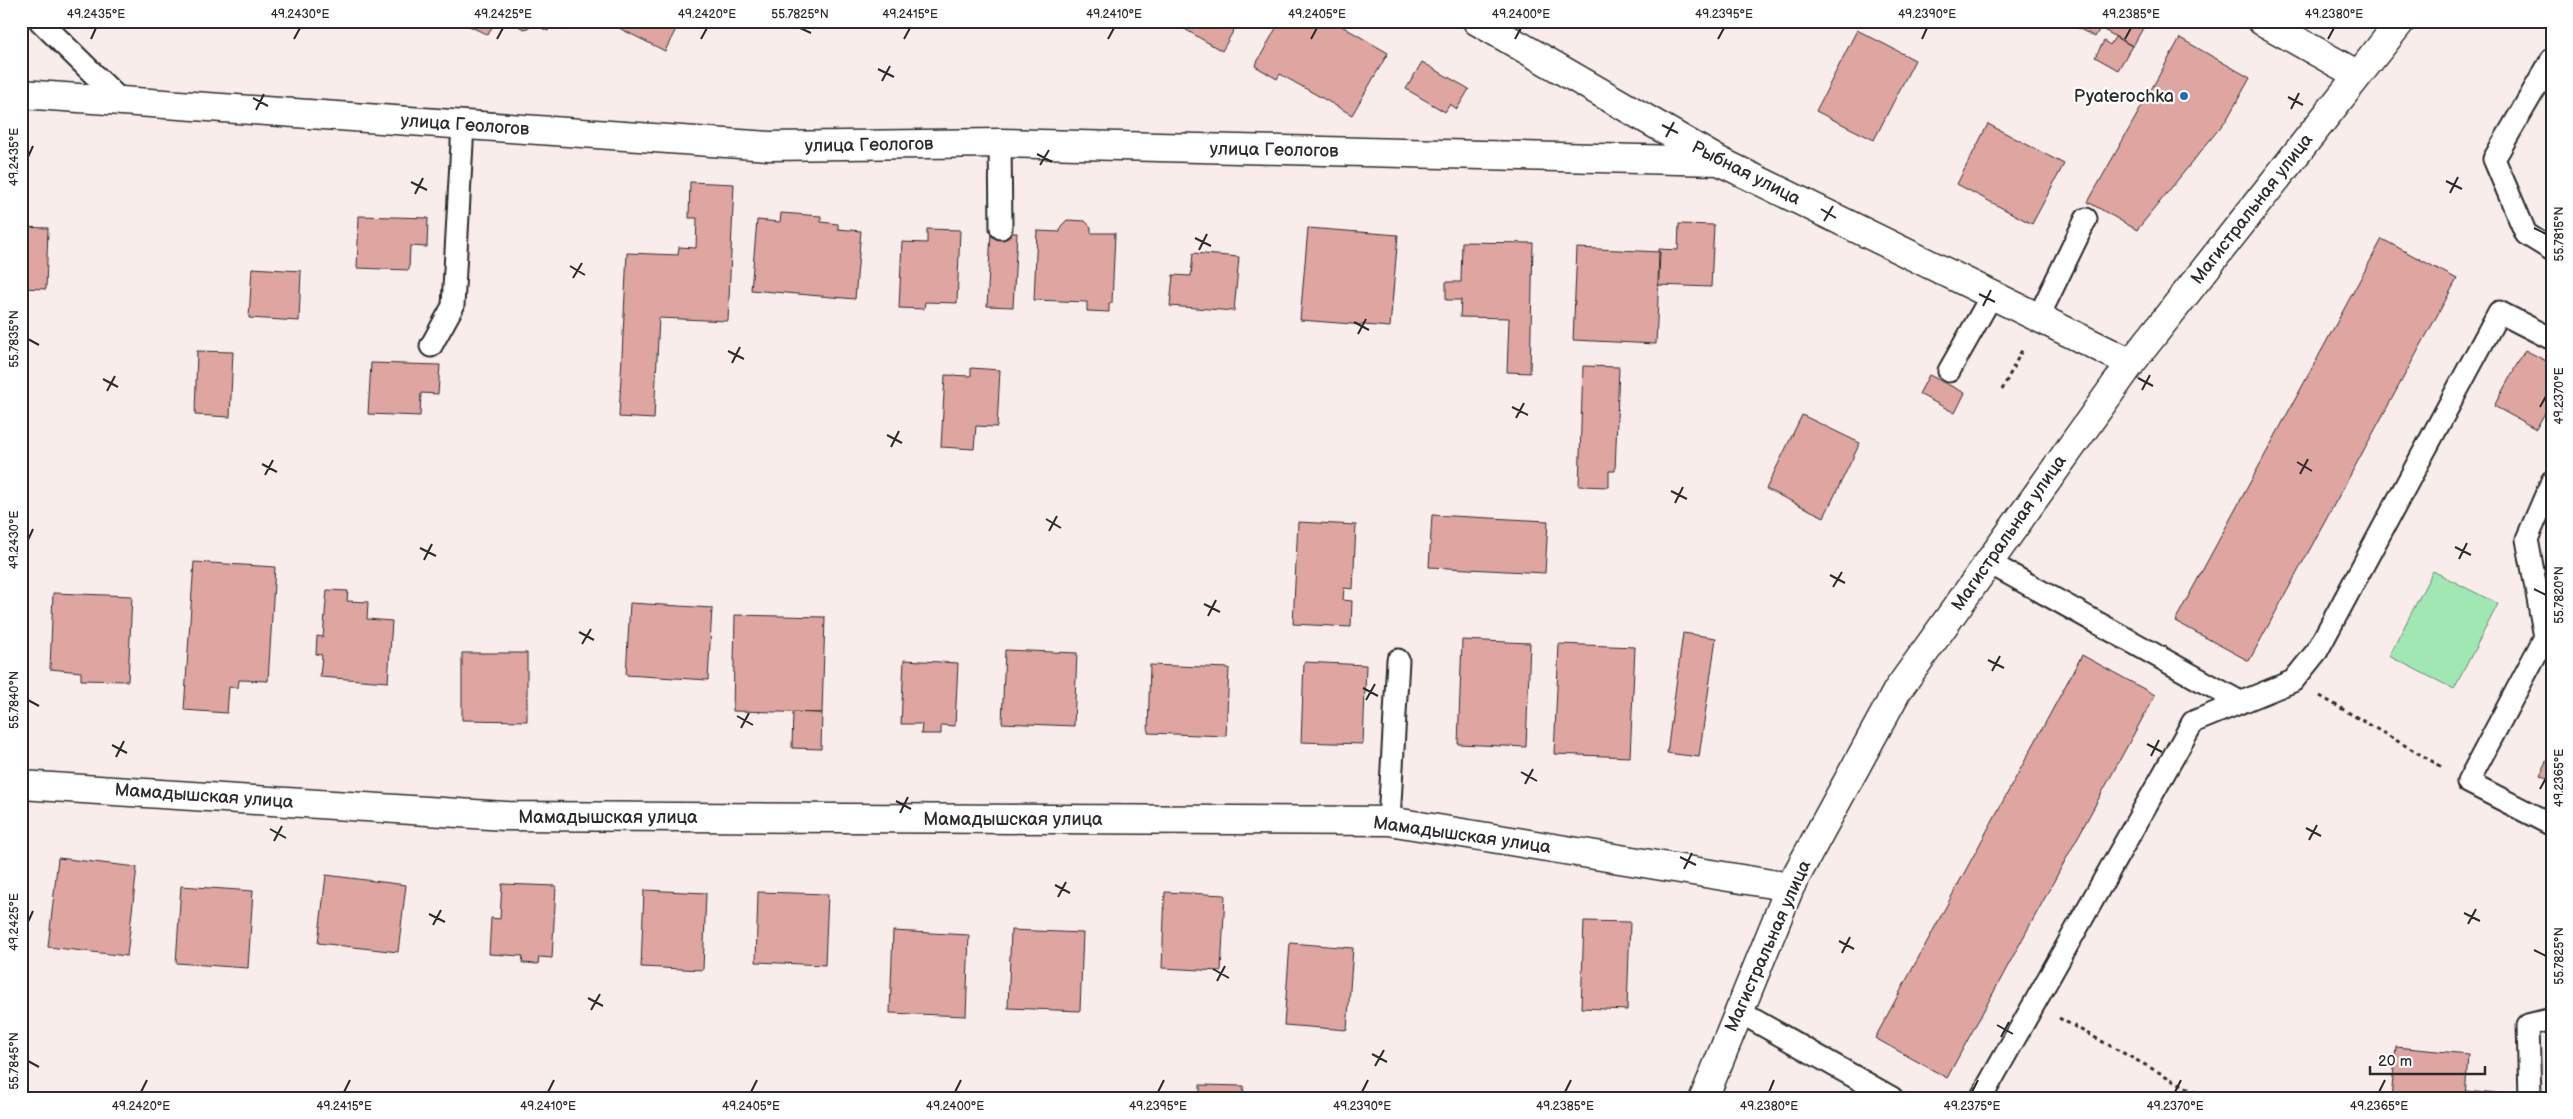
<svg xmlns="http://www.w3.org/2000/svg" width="2573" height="1119" font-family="'Balsamiq Sans',sans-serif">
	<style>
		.green { fill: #a1e7b4; stroke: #668970 }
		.building { fill: #dfa5a1; stroke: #2b2b2b }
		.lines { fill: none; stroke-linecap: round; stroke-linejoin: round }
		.service-casing { stroke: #2b2b2b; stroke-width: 25 }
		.minor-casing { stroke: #2b2b2b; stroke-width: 31 }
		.path { stroke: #2b2b2b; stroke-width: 3; stroke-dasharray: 4 4; stroke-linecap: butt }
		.service { stroke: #fff; stroke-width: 21 }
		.minor { stroke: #fff; stroke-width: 28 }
		.ticks { fill: none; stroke: #2b2b2b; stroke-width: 2 }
		.poi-dot { fill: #1f6fb2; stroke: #fff; stroke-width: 2 }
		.labels { text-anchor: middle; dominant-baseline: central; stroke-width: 4.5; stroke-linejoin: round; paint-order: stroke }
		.poi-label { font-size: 18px; fill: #2b2b2b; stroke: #fff; text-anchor: end }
		.street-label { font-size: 18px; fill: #2b2b2b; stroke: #fff }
		.neatline { fill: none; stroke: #2b2b2b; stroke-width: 2 }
		.ticks-label { font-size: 12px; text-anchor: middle; fill: #2b2b2b }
	</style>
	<rect width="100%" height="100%" fill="#f9edec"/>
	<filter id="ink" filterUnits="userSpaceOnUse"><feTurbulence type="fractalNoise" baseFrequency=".02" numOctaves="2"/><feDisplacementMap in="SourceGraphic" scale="10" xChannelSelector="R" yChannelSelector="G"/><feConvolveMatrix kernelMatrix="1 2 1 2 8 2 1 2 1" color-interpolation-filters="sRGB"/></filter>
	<g filter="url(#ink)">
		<path class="green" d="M2433,571l65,33 -44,85 -65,-33z"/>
		<path class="building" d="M463,21h32l-7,14 -25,-12z
			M509,21h61l-4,9 -15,-6 -3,7 -13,-6 -11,4z
			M616,21h64l-15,30 -52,-26z
			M1171,21h68l-17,30z
			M1280,21h53l55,32 -36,62 -72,-41 -3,5 -22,-13z
			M2082,21h65l-14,25 -33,-18 -5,9 -17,-9z
			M1857,30l58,30 -41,80 -58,-29z
			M2115,37l17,9 -14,24 -23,-13 9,-16 6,4z
			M2180,38l70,40 -23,41 -90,111 -49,-28z
			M1422,62l47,27 -12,20 -7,-5 -5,8 -39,-23z
			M1988,124l76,40 -32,60 -75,-40z
			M690,182l44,2 -6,137 -69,-3 -5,101 -35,-2 8,-164 51,2 1,-8 17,1 1,-30h-8z
			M781,213l40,3v6l17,2v5l23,2 -6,68 -104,-9 6,-70 23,2z
			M359,216l69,2 -1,29 -17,-1 -1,24 -52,-2z
			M1067,220l18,1 6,6v6h24l-3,70h-3v9l-22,-1v-9l-53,-2 3,-69 23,1 1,-6z
			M1679,224l35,1 -3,62 -53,-2 1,-36 19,1z
			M21,227l27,1 -2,61 -25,-1z
			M1308,228l90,7 -8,92 -90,-7z
			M927,229l33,1 -3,73 -32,-1 -1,7 -25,-1 3,-66 25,1z
			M991,232l26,1 -4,74 -26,-1z
			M2382,239l75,40 -208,382 -74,-40z
			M1462,242l71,1 -3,130 -23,-1 2,-54 -49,-1 1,-17h-15v-18h15z
			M1577,248l83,4 -4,92 -83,-4z
			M1193,253l46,4 -5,54 -64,-5 3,-31 18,1z
			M252,268l49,3 -2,50 -50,-3z
			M2525,350l27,14v36l-16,29 -42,-23z
			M197,351l36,1 -3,65 -35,-2z
			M371,363l69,2 -2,29 -17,-1 -1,23 -52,-2z
			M1583,366l36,1 -4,104h-6v16l-30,-1z
			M971,368l29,2 -3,57 -21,-1 -2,23 -33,-2 4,-72 26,1z
			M1929,375l36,18 -10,20 -36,-19z
			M1802,415l58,28 -36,74 -58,-28z
			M1432,515l116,6 -3,52 -116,-6z
			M1298,522l58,3 -3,64 -9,-1 -1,12 9,1 -1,26 -58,-3z
			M194,562l81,5 -7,114 -29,-1 -1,8 -9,-1 -2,26 -43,-3z
			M327,590l21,1 -1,10 21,1 -1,17 25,2 -4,61 -68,-5 2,-22 -6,-1 1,-18 6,1z
			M53,593l79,3 -4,85 -47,-1v-8l-31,-3z
			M630,603l82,5 -4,72 -82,-5z
			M735,615l90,2 -3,96 -89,-2z
			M1683,633l33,5 -17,119 -32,-4z
			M1462,640l68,3 -4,104 -68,-3z
			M1559,644l76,3 -5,110 -76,-3z
			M1005,650l72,3 -3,73 -72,-3z
			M462,653h65v68l-65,-1z
			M2082,655l73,40 -208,383 -72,-40z
			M904,660l54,3 -3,63 -14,-1v9h-20l1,-10h-21z
			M1304,662l62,3 -3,79 -62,-2z
			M1150,665l79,3 -3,68 -78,-3z
			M793,712l29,1 -1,36 -29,-1z
			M2552,752v29l-12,-6z
			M58,858l79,9 -10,89 -79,-9z
			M326,875l80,10 -8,67 -80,-9z
			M502,884l54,2 -4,72 -13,-1 -1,7 -16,-1 1,-7 -34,-2 2,-36 9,1z
			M181,886l72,5 -5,77 -72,-5z
			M644,890l62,3 -3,77 -62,-3z
			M758,892l70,2 -3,71 -69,-3z
			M1165,892l60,3 -4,76 -59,-3z
			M1584,921l46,1 -3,88 -46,-2z
			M1011,930l72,3 -3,78 -72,-3z
			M893,931l76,4 -3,81 -76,-3z
			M1290,943l63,5 -6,82 -63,-5z
			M2396,1047l72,7 -3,44h-74z
			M1200,1085l44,1 -1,12h-43z
			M2465,1091l77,7h-77z"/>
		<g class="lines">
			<g class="service-casing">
				<path id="service" d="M40,21l80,79
					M2552,59l-58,100 32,75 26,16
					M1000,143l1,85
					M2038,318l48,-99
					M431,346l22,-40 10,-181
					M1949,371l43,-76
					M2552,481l-25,58 18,98 -77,145 84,43
					M1988,562l252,140
					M1389,821l9,-161
					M1738,1011l154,87
					M1981,1098l212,-376 100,-41 24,-30 182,-339 53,27
					M2530,1098l-2,-73 24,-6"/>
			</g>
			<g class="minor-casing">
				<path id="minor" d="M1477,21l242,140 412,202
					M2262,21l96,54
					M21,94l748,52 231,-3 719,18
					M21,785l484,31 884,5 401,66
					M1704,1098l86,-211 107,-196 234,-328 270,-342"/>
			</g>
			<path class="path" d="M2002,390l21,-42
				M2320,696l122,71
				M2059,1018l136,74"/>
			<use href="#service" class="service"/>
			<use href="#minor" class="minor"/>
		</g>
	</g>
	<path class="ticks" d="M800,28l11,5M91,39l5,-11M294,39l6,-11M497,39l6,-11M701,39l6,-11M904,39l6,-11M1108,39l6,-11M1311,39l6,-11M1515,39l6,-11M1718,39l6,-11M1922,39l5,-11M2125,39l6,-11M2328,39l6,-11M878,69l16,8M882,81l8,-15M2288,97l15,8M253,98l15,8M2291,109l8,-16M256,110l8,-16M1662,125l16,8M1666,137l8,-15M1037,154l15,8M28,157l5,-11M1040,165l9,-15M2446,181l16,8M411,182l16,8M2450,193l8,-16M415,194l8,-16M1821,209l15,9M1824,221l9,-15M2534,228l12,6M1195,238l16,8M1199,250l8,-16M570,266l15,9M573,278l9,-15M1979,294l16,8M1983,306l8,-16M1354,322l15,8M1358,334l8,-15M28,339l11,6M728,351l16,8M732,363l8,-16M2138,378l15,8M103,379l15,8M2142,390l8,-15M107,391l8,-15M1512,407l16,8M2540,407l6,-11M1516,418l8,-15M887,435l15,8M891,447l8,-16M2297,462l15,9M262,464l15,8M2300,474l8,-15M265,475l8,-15M1671,491l16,8M1675,503l8,-16M1046,519l15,9M1049,531l8,-15M28,540l5,-11M2455,547l16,8M420,548l16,8M2459,559l8,-16M424,560l8,-16M1830,575l15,8M1833,587l9,-15M2534,589l12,6M1204,604l16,8M1208,616l8,-16M579,632l15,8M582,644l9,-15M1988,660l16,8M1992,671l8,-15M1363,688l15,8M28,700l11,6M1366,700l9,-16M737,716l16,9M741,728l8,-15M2147,744l15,8M112,745l15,8M2151,756l8,-16M116,757l8,-16M1521,772l16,9M1525,784l8,-15M2540,789l6,-11M896,801l15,8M900,813l8,-16M2306,828l15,8M270,829l16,9M2309,840l8,-15M274,841l8,-15M1680,857l16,8M1684,869l8,-16M1055,885l15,8M1058,897l8,-15M2464,913l16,8M429,914l16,8M28,922l5,-11M2468,924l8,-15M433,925l8,-15M1839,941l15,8M2534,950l12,6M1842,953l8,-16M1213,969l16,9M1217,981l8,-15M588,998l15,8M591,1010l9,-16M1997,1025l16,9M2001,1037l8,-15M1372,1054l15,8M28,1061l11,6M1375,1066l9,-16M141,1092l6,-12M344,1092l6,-12M548,1092l6,-12M751,1092l6,-12M955,1092l6,-12M1158,1092l6,-12M1362,1092l6,-12M1565,1092l6,-12M1769,1092l5,-12M1972,1092l6,-12M2175,1092l6,-12M2379,1092l6,-12"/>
	<circle class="poi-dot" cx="2184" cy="96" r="5"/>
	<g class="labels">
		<g class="poi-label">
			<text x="2174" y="96">Pyaterochka</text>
		</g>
		<g class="street-label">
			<text transform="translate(465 125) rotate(4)">улица Геологов</text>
			<text transform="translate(869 145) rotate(-1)">улица Геологов</text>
			<text transform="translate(1274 150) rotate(1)">улица Геологов</text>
			<text transform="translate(1746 173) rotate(27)">Рыбная улица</text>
			<text transform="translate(2252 209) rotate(-52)">Магистральная улица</text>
			<text transform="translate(2009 533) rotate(-55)">Магистральная улица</text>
			<text transform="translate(204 796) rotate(4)">Мамадышская улица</text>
			<text x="608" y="817">Мамадышская улица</text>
			<text x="1013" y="819">Мамадышская улица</text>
			<text transform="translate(1462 835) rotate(8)">Мамадышская улица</text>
			<text transform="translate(1768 946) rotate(-66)">Магистральная улица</text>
		</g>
	</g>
	<rect width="2573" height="1119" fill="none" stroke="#fff" stroke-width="55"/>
	<path d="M2370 1066v8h115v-8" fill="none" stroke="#2b2b2b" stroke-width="2.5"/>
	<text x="2378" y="1066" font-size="15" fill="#2b2b2b" stroke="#ffffff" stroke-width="4" paint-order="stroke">20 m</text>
	<rect x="28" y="28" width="2518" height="1064" class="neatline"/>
	<g class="ticks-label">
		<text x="96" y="18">49.2435°E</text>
		<text x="300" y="18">49.2430°E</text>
		<text x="503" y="18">49.2425°E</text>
		<text x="707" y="18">49.2420°E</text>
		<text x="800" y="18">55.7825°N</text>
		<text x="910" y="18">49.2415°E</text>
		<text x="1114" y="18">49.2410°E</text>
		<text x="1317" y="18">49.2405°E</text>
		<text x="1521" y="18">49.2400°E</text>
		<text x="1724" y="18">49.2395°E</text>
		<text x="1927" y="18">49.2390°E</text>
		<text x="2131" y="18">49.2385°E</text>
		<text x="2334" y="18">49.2380°E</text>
		<text transform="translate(14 157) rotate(-90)" y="4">49.2435°E</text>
		<text transform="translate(2559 234) rotate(-90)" y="4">55.7815°N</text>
		<text transform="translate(14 339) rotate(-90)" y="4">55.7835°N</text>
		<text transform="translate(2559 396) rotate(-90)" y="4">49.2370°E</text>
		<text transform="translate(14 540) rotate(-90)" y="4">49.2430°E</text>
		<text transform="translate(2559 595) rotate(-90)" y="4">55.7820°N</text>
		<text transform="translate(14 700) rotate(-90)" y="4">55.7840°N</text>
		<text transform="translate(2559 778) rotate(-90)" y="4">49.2365°E</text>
		<text transform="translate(14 922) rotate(-90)" y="4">49.2425°E</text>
		<text transform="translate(2559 956) rotate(-90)" y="4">55.7825°N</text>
		<text transform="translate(14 1061) rotate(-90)" y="4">55.7845°N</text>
		<text x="141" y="1110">49.2420°E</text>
		<text x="344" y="1110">49.2415°E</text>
		<text x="548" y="1110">49.2410°E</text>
		<text x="751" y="1110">49.2405°E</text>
		<text x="955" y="1110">49.2400°E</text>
		<text x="1158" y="1110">49.2395°E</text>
		<text x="1362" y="1110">49.2390°E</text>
		<text x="1565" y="1110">49.2385°E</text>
		<text x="1769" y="1110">49.2380°E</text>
		<text x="1972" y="1110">49.2375°E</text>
		<text x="2175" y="1110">49.2370°E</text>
		<text x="2379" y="1110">49.2365°E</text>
	</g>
</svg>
